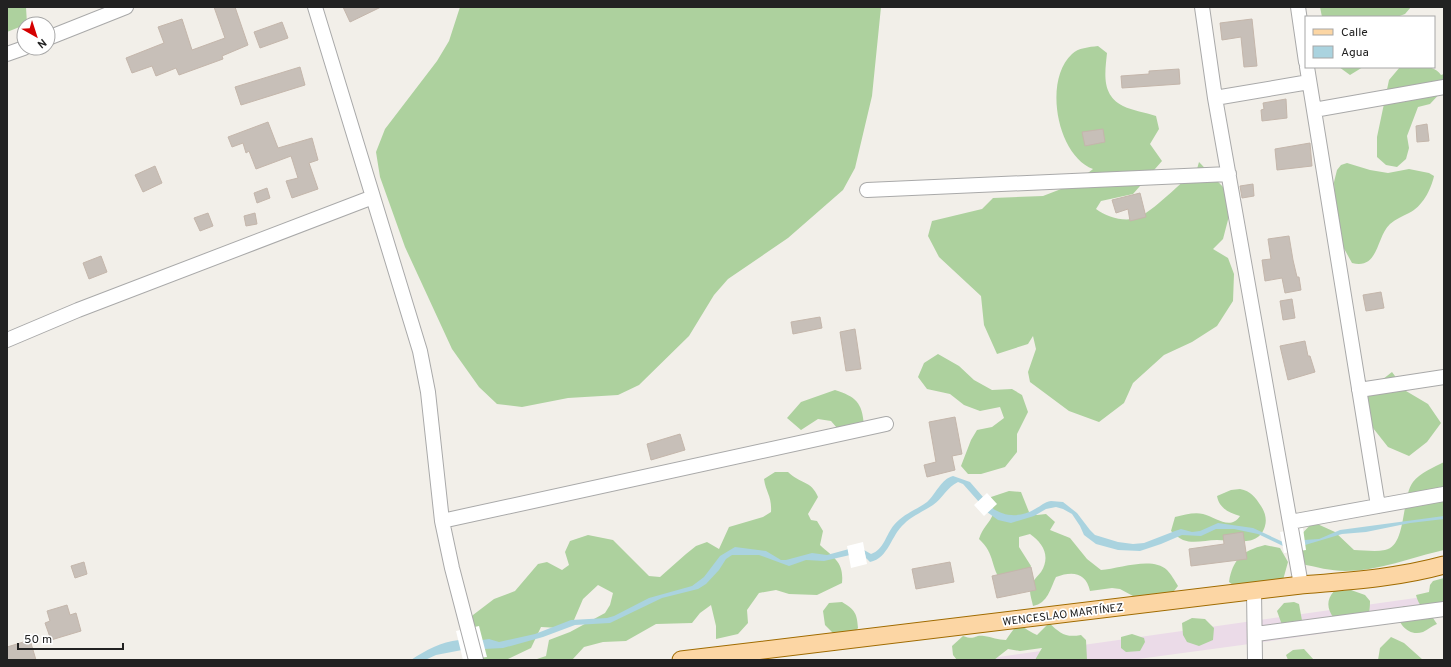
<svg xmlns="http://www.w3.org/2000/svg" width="1451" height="667" font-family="Overpass,sans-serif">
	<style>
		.industrial { fill: #ebdbe8 }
		.forest { fill: #add19e }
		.water { fill: #aad3df }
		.pier { fill: #fff }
		.building { fill: #c7bfb8; stroke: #c4b6ab }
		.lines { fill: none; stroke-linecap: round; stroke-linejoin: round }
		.minor-casing { stroke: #a9a9a9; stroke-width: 16 }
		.major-casing { stroke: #a06b00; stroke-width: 19 }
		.minor { stroke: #fff; stroke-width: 14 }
		.major { stroke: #fcd6a4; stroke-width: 17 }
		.labels { text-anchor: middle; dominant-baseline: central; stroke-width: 3.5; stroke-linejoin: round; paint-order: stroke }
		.street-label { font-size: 11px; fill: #222; stroke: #fff }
	</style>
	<rect width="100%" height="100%" fill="#f2efe9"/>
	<path class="industrial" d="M1444,594v22l-202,29 -111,15h-154z"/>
	<path class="forest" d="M7,7h19l1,17 -20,8z
		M460,7h421l-9,89 -17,72 -12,22 -55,48 -60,41 -14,16 -25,41 -50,49 -21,10 -50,3 -46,9 -25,-3 -18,-17 -27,-38 -47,-102 -25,-70 -4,-25 9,-23 52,-68 12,-20z
		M1320,7h91l-6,7 -8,3h-75z
		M1098,46l9,7c-2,20 -6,42 16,53 10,5 22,6 33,10l3,13 -9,15 12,17 -29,33 -32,7 -5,8c11,8 27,13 41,9 14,-5 47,-38 60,-49l2,-7 25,26 5,28 -6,23 -10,10 15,9 6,16 -1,27 -16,25 -25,16 -28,13 -31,28 -9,20 -25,19 -30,-11 -39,-29 -2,-10 8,-23 -3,-13 -5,8 -31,10 -13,-29 -3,-29 -42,-39 -11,-21 4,-15 50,-12 11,-11 50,-2 31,-12 19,-15c-36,-13 -50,-89 -21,-115 6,-6 17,-7 26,-8z
		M1339,67h24l-13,8z
		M1400,67c13,0 33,-4 41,8l3,-1v15l-14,15 -12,3 -11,29 2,12 -3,11 -9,8 -11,-2 -9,-8v-20l12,-57z
		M1347,163l23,7 18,3 21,-4 20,4 5,3c-3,14 -12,31 -25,37 -6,3 -13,6 -19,11 -14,13 -11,46 -38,39l-16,-29 -2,-52 3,-12 4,-5z
		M938,354l21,12 15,14 18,10 20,-1 10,6 6,17 -11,22v18l-12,15 -24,7h-13l-7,-8 10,-26 6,-10 15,-3 12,-9 -4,-11 -20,4 -16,-6 -14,-11 -23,-5 -9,-12 6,-14z
		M1392,372l14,19 22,13 13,19 -14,19 -18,14 -21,-9 -15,-19 -12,-20 12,-21z
		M835,390c21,7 27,12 29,35l-20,11 -13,-15 -13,-2 -17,11 -14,-12 14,-16z
		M1444,462v88c-32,7 -65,21 -99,21 -14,0 -29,-4 -43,-7l-6,-24 17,-18 22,10 19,18c9,0 21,2 31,0 22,-4 16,-52 28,-68 7,-9 21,-15 31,-20z
		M775,472h13c12,12 23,8 30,25l-10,17 3,6 6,1 6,10 -3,14c14,13 24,17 22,38l-25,12 -28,-1 -13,-4 -17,3 -12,17 1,13 -10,11 -22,5v-13l-5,-21 -11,8 -8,10 -36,1 -30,17 -23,1 -19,5 -12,13h-38l12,-4 3,-16 21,-8 35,-19 5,-8 3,-12 -15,-8 -15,14 -9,21 -15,8 -18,-1 -10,21 -23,11 -30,1 -17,-32 12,-13 21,-16 21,-8 23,-27 9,-2 15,8 7,-5 -4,-13 5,-11 18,-6 25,5 36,36 11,1 26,-23 10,-8 11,-4 12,7 10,-22 34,-10 8,-5c1,-16 -5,-19 -7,-33z
		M1240,489c11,2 15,8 21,17 4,6 6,13 4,20 -6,22 -32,14 -48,14 -12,0 -23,4 -34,0 -4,-2 -9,-6 -12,-9l4,-14c9,-2 19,-5 28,-3 13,3 27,17 37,2 -11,-3 -21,-8 -23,-20l14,-6z
		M1009,491l12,1 8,20 8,3 9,-1 9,8 -5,8 20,8 17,21 14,11c18,-1 51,-14 66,0 4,4 8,11 11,16l-8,10 -17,5 -20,-5 -13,-7 -8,-1 -22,3c-4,-19 -18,-20 -34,-14 -6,12 -8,26 -23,29 -1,-5 -3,-11 -3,-15 1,-9 6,-13 11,-19 10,-16 2,-29 -11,-38l-11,3v10l12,19 -6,11 -23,5c-12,-15 -6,-27 -23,-43 4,-13 10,-14 15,-27l-4,-11 1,-4z
		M1265,545l15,3 8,14 -5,18 -47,7 -7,-5c4,-23 13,-31 36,-37z
		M1444,578v37c-15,-3 -24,-4 -28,-20l13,-3 1,-7 3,-4z
		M1351,590l14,5 5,6c0,19 -6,29 -26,29 -11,-12 -23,-24 -10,-39z
		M842,602c13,8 15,11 16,26l-3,4 -21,2 -9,-9 -2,-14 6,-8z
		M1294,602l5,2 4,22 -21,-1 -5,-14 7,-8z
		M1404,606l11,1 10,9 8,2 4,6c-5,2 -10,6 -14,8 -15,5 -25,-9 -27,-21z
		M1192,618l13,1 9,9 -1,12 -14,6 -12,-4 -4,-7 -1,-12z
		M1049,623c11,10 16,15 32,12l5,5 1,20h-52l7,-12 -22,3 -12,-2 -14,11h-37l-4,-5 -1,-9 11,-10c13,5 11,-2 21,0 8,1 14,4 22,4 15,-22 11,-14 31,-5z
		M1132,634l12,4 1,4 -5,9 -14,1 -5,-4v-11z
		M1391,637l13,6 19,17h-45l2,-12z
		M1304,649l10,11h-26l-2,-5 7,-5z"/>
	<path class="water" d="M953,476l17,6 13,15 -4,5 -16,-18 -5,-2c-11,5 -15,16 -25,23 -9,6 -21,11 -29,19 -13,11 -15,34 -34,38l-4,-4 -2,-8 7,4c13,-4 15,-20 23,-29 9,-11 22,-15 33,-23 9,-8 14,-23 26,-26z
		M1051,501l12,1 14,11 13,17 5,5 23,7 15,2 11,-1 31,-12 6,-2 11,3 8,-1 18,-8 35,5 30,14v4l-25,-12 -24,-5h-18l-15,7 -19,-1 -21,9 -21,7 -22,-1 -22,-6 -12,-9 -4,-9 -8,-12 -9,-5 -7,-2 -10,2 -12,7 -23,7 -13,-3 -11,-8 4,-5c12,10 30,11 44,2 6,-3 9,-7 16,-8z
		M1444,516v3l-34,4 -44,9 -24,2 -37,11 -1,-5 15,-1 21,-9z
		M735,547l31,4 15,9h5l26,-7 15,2 22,-6 1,6 -26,6 -18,-1 -17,6 -30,-11h-27l-6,4 -7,11 -13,14 -8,5 -36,9 -52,25 -35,2 -32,12 -40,11 -19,1 -2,-9 7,-1 10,3 36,-8 36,-14 36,-2 7,-2 35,-18 43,-12 12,-9 16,-21z
		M459,640l3,10 -26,5 -11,5h-14c15,-10 30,-18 48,-20z"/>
	<path class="pier" d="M987,493l10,11 -13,12 -10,-11z
		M1303,528l3,22 -22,3 -4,-21z
		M863,542l4,22 -16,4 -4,-22z
		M479,626l8,31 -24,3 -7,-29z"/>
	<path class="building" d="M214,7h21l13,38 -26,11 1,3 -44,16 -3,-7 -20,8 -4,-10 -20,7 -6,-15 38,-15 -6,-16 24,-8 10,31 33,-12z
		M343,7h38l-31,15z
		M1252,19l5,47 -13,1 -3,-30 -19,3 -2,-17z
		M282,22l6,16 -28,10 -6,-16z
		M300,67l5,18 -64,20 -6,-18z
		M1179,69l1,15 -58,4 -1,-12 28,-2v-3z
		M1286,99l1,19 -25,3 -1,-11 3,-1 -1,-6z
		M268,122l10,26 34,-10 6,22 -9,3 9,26 -26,9 -6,-17 12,-3 -7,-22 -35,13 -7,-18 -3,2 -3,-10 -11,4 -4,-10z
		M1427,124l2,17 -12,1 -1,-16z
		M1103,129l2,13 -20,4 -3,-14z
		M1310,143l2,23 -35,4 -2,-21z
		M155,166l7,17 -19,9 -8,-17z
		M1253,184l1,12 -12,2 -2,-12z
		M267,188l3,10 -13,5 -3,-10z
		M1140,193l6,24 -16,4 -2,-12 -12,4 -4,-13z
		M208,213l5,13 -13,5 -6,-13z
		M255,213l2,11 -11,2 -2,-10z
		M1289,236l4,24 4,17h2l2,13 -16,3 -3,-15 -17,3 -3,-21 9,-1 -3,-20z
		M101,256l6,16 -18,7 -6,-16z
		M1381,292l3,16 -18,3 -3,-16z
		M1292,299l3,19 -12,2 -3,-19z
		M820,317l2,11 -29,6 -2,-12z
		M855,329l6,40 -15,2 -6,-39z
		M1305,341l3,15h2l5,16 -27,8 -8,-34z
		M955,417l7,37 -10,2 3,14 -28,7 -3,-12 12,-3 -7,-40z
		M680,434l5,16 -34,10 -4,-16z
		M1243,532l4,27 -56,7 -2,-17 35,-5 -1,-9z
		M84,562l3,12 -12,4 -4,-12z
		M950,562l4,20 -38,7 -4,-20z
		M1031,567l5,23 -39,8 -5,-22z
		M67,605l3,10 6,-2 5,18 -30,9 -6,-17 5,-2 -3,-10z
		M30,640l6,20h-29v-13z"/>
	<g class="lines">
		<g class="minor-casing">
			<path id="minor" d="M315,7l105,344 8,41 14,129 10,47 24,92
				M1202,7l13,91 86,487
				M1298,7l8,55
				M48,38l78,-31
				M7,54l17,-6
				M1307,67l71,439
				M1215,98l94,-16
				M1314,110l130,-23
				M867,190l362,-16
				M7,340l71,-30 295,-113
				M1359,390l85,-13
				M442,521l444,-97
				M1290,522l154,-28
				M1254,592l1,68
				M1256,634l188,-25"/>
		</g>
		<g class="major-casing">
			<path id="major" d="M681,660l620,-75c48,-4 96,-7 143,-20"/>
		</g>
		<use href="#minor" class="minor"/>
		<use href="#major" class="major"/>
	</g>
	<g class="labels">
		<g class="street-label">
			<text transform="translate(1063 615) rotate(-7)">WENCESLAO MARTÍNEZ</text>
		</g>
	</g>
	<rect width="1451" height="667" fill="none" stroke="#222222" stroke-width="16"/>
	<rect x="1305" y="16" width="130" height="52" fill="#ffffff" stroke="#a7a7a7"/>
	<rect x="1313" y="29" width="20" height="6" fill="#fcd6a4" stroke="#a7a7a7"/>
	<text x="1341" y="36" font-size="12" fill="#222222">Calle</text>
	<rect x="1313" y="46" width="20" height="12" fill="#aad3df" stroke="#a7a7a7"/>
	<text x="1341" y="56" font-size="12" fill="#222222">Agua</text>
	<g transform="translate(36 36) rotate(141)"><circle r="19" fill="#ffffff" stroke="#a7a7a7"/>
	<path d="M0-3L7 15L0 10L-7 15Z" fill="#d40000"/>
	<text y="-6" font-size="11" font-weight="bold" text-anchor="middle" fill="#222222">N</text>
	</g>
	<path d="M18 643v6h105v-6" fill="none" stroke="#222222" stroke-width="2"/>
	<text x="24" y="643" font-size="12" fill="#222222" stroke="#ffffff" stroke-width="3" paint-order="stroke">50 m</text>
</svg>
